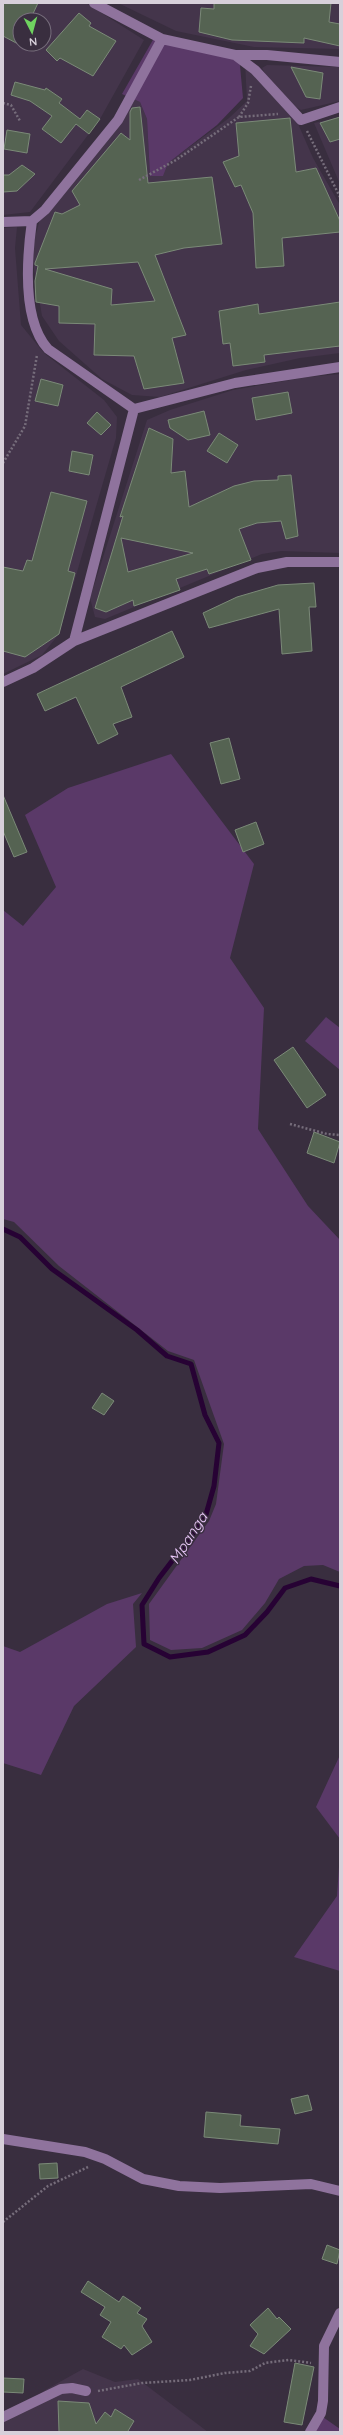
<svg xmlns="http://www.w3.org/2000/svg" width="343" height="2435" font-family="Quicksand,sans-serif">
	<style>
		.built { fill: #44354b; fill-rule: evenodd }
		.green { fill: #5a3968 }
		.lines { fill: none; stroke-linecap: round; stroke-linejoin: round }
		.stream { stroke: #270234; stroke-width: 5 }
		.building { fill: #556352; stroke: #7b8a78; fill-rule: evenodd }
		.path { stroke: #766d7b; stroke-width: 2.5; stroke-dasharray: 2 2; stroke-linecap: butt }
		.minor { stroke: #8f739d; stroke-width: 10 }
		.labels { text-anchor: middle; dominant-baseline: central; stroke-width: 3; stroke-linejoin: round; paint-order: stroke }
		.water-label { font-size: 15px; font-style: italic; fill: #eccafc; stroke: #392e3f }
	</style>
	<rect width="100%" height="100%" fill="#392e3f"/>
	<path class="built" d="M3,3h83l58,37 -44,79 -70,93 -27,3zM20,20h24v24h-24z
		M118,3h222v46l-86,-2 -78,-16z
		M245,62l47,48 21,48 27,47v148l-40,5 -54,12 -86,27 -28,-2 -30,-16 -43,-38 -17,-25 -11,-64 9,-33 91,-121 9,4 7,17 3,57 79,-58 18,-17z
		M267,65l73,2v34l-39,9 -5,-3 -28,-28 -6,-11z
		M340,117v67l-26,-61z
		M17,227l-2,21 6,77 23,28 60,47 13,17 -1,21 -57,196 -17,21 -39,19v-446z
		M340,374v179l-59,-2 -19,3 -157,65 -10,-2 -5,-19 57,-178 23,-10 63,-20 75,-13z
		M83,2369l32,13 23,-3 70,53h-205v-14l44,-29z"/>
	<path class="green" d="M154,38l85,17 4,43 -26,27 -49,38 -5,13h-13l-3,-57 -7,-17 -18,-8z
		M171,754l83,110 -24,94 34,50 -6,121 50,77 32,34v332l-17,-7 -19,1 -25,13 -14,24 -23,27 -40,18 -31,2 -21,-10 -1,-36 60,-83 7,-17 8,-60 -30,-84 -26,-9 -109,-85 -45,-44 -11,-3v-309l20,16 33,-39 -31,-72 43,-27z
		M326,1017l14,11v42l-35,-29z
		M142,1593l-9,11 3,43 -62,59 -33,69 -38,-12v-117l17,6 87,-48z
		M340,1755v84l-24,-32z
		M340,1852v119l-46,-14 43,-61z
		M320,2415l20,14v3h-32z"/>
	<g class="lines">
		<path class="stream" d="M3,1229l17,8 32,32 85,61 30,26 24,8 14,51 14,28 -5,43 -9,32 -46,60 -17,27 2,39 26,13 38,-5 37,-17 22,-23 18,-24 26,-9 29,7"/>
	</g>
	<path class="building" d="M3,3h35l-8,17h-10v25l-17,-9z
		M214,3h117l-2,19 11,2v22l-36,-8v5l-72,-3 -33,-8 2,-24 13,1z
		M79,13l12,10 -2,3 27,15 -23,35 -33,-18 -3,3 -11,-11z
		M291,67l32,6 -3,26 -14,-2z
		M15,82l30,8 1,-2 16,11 -3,4 21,16 7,-9 13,9 -11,15 -13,-10 -15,19 -19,-14 10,-13 -22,-15 -19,-6z
		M140,107l8,76 64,-6 10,67 -38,4 -29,7 31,80 -14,3 12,45 -40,6 -10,-33 -40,-1 1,-31 -36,-1v-17l-23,-4 -1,-21 3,-15 -3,-1v-2l20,-51 7,2 18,-9 -8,-14 49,-58 9,7v-28l2,-4zM138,262l17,39 -44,4 1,-16 -67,-20z
		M340,117v22l-10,3 -10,-19z
		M290,118l6,54 20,-4 24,53v11l-58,6 2,28 -28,2 -3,-55 -12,-28 -6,2 -12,-25 16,-6 -3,-33z
		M7,130l23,4 -3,19 -23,-4z
		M22,165l13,9 -18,17 -14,1v-17h6z
		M340,302v44l-76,9 1,7 -32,4 -3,-23 -7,1 -4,-33 39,-7 1,10z
		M41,379l22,6 -5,21 -23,-5z
		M288,392l4,21 -36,7 -4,-22z
		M204,411l6,24 -22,5 -18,-12 -2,-8z
		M97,412l14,13 -10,10 -14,-12z
		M149,428l24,11 -2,34 14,-2 4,36 45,-21 20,-5 24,-1v-4l13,-1 7,61 -12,3 -5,-18 -24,2 -18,6 12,31 -42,14 -2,-5 -31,10 4,11 -46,16 -1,-6 -27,12 -11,-4 28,-92 -3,1zM121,538l72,15 -65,19z
		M219,433l19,12 -11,18 -20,-12z
		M72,451l21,4 -4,20 -20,-4z
		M51,492l36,9 -19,70 7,2 -16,61 -34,23 -22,-6v-84l20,4 4,-11 5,1z
		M314,583l2,24h-7l3,44 -30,3 -3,-45 -70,19 -6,-15 34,-16 41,-12z
		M172,631l12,26 -63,30 11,30 -19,7 5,10 -20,10 -22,-47 -31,14 -8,-17z
		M229,738l11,41 -19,5 -11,-41z
		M3,795l24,57 -13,5 -11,-26z
		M256,822l8,22 -21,8 -8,-22z
		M293,1047l33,48 -19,13 -33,-48z
		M314,1132l26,10 -6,21 -27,-10z
		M102,1393l12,8 -10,14 -12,-7z
		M308,2095l4,15 -17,4 -4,-15z
		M206,2112l35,3 -1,11 40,3 -2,15 -74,-7z
		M57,2163l1,15 -18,1 -1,-15z
		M327,2245l13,5 -3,14 -15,-5z
		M88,2281l31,21 4,-6 18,12 -4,5 10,6 -5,7 10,16 -20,13 -8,-10 -3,4 -19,-12 9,-15 -11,-7 5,-8 -24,-15z
		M268,2308l9,11 2,-2 12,12 -27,25 -14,-8 8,-12 -8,-9z
		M295,2363l19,4 -12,58 -18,-3z
		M3,2378l21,1 -1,14 -20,-1z
		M58,2401l31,2 7,21 9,-12 6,5 4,-8 19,12 -6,10 2,1h-71z"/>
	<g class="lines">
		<path class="path" d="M3,103l8,2 9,16
			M239,117l9,-14 3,-17
			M307,131l33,66
			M139,180l37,-20 63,-43 39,-3
			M3,463l22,-37 12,-71
			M290,1124l37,10 13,1
			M3,2222l45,-36 40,-19
			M98,2391l44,-8 48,-3 35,-7 25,-2 15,-8 24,-3 22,3"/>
		<path class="minor" d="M94,3l68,36 73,16h32l73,7
			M235,55l20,15 46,50 39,-13
			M3,222l29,-1
			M134,409l101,-26 105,-16
			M74,641l60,-232 -86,-60c-26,-29 -21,-92 -16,-128l13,-11 73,-90 44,-81
			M3,682l30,-14 41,-27 183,-73 30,-6h53
			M3,2139l82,13 20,7 38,20 36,7 41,2 91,-4 29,7
			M3,2417l58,-28 11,-1 14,3
			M310,2432l11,-19 2,-12 1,-55 16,-33"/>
	</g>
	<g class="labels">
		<g class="water-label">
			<text transform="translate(188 1538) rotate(-57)">Mpanga</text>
		</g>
	</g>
	<rect width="343" height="2435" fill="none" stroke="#d7d0da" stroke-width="8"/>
	<g transform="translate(32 32) rotate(174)"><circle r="19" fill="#392e3f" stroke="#786f7d"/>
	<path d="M0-3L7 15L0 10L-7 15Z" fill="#6fd360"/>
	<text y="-6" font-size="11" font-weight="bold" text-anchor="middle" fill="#d7d0da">N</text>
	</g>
</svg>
